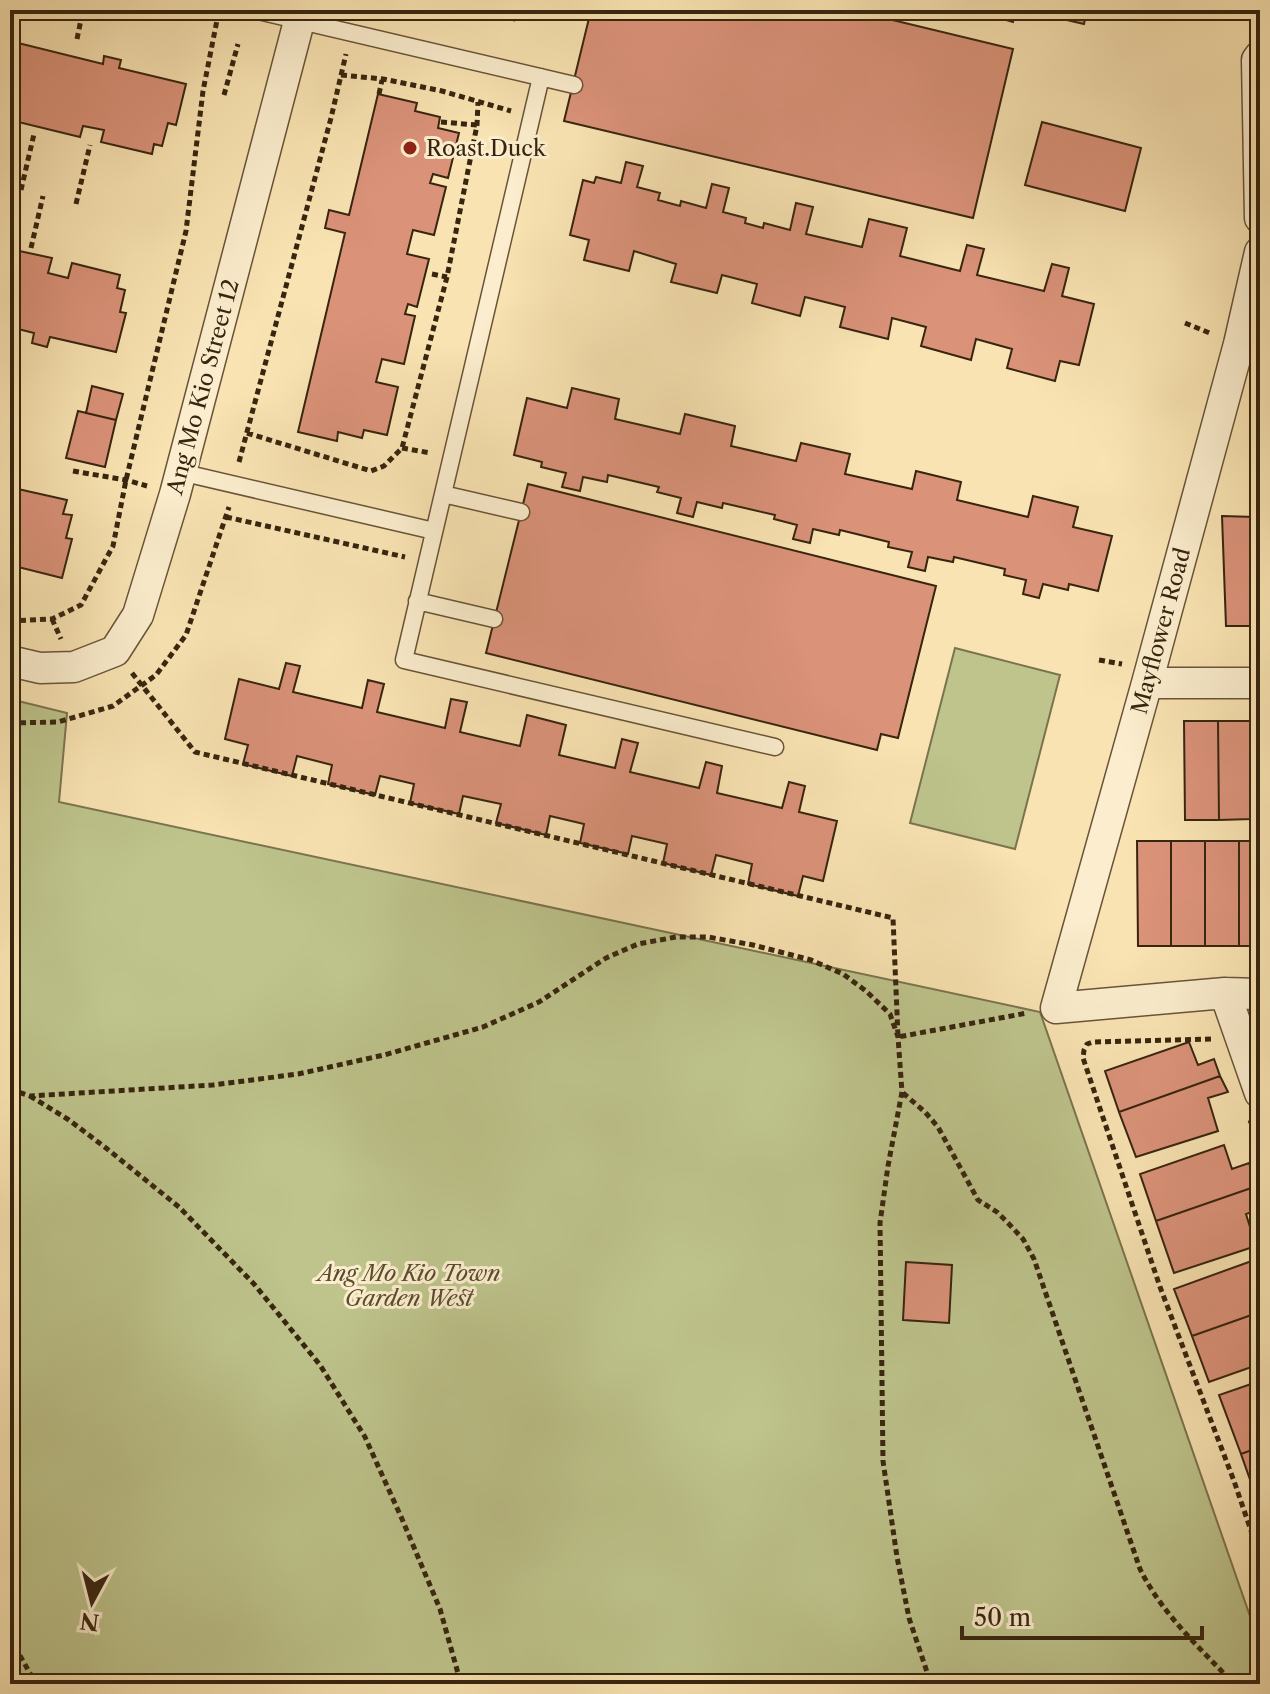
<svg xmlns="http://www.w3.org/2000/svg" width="1270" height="1694" font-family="'Libre Caslon Text',serif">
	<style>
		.green { fill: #bec48c; stroke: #7a744e; stroke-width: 2 }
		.building { fill: #da9279; stroke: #37250f; stroke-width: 2 }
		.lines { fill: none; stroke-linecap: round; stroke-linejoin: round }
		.service-casing { stroke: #685438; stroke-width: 19 }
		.minor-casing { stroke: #685438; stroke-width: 33 }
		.path { stroke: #37250f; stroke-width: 5; stroke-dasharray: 6 4; stroke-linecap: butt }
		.service { stroke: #fbedcd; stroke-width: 16 }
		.minor { stroke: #fbedcd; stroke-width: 30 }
		.poi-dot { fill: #8f2418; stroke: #fbedcd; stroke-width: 3 }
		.labels { text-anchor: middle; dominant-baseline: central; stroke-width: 6; stroke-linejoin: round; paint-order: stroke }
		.poi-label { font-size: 22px; fill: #37250f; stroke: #fbedcd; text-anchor: start }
		.street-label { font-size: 22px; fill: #37250f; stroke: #fbedcd }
		.park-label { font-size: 22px; font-style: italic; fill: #594d2e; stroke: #fbedcd }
	</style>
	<rect width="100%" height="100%" fill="#f9e3b2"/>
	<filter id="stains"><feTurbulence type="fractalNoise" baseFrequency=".0025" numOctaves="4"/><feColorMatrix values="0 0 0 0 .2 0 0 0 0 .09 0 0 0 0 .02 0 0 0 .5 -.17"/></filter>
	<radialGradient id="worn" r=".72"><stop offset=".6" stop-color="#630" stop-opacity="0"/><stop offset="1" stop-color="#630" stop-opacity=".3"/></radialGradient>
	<path class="green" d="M955,648l105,27 -45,174 -105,-26z
		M10,699l57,14 -8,89 981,210 220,633 -3,39h-1247z"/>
	<path class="building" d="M591,10h260l162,39 -40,169 -409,-97z
		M998,10h18l-3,12 -17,-5z
		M1024,10h63l-3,14z
		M10,41l93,23 1,-8 17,4 -2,8 67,16 -10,41 -8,-2 -6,23 -8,-2 -2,10 -51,-12 3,-12 -21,-4 -3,11 -70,-17z
		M378,94l39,9 -2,8 25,6 -2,11 21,5 -11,45 -15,-4 -3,9 16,4 -12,48 -21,-5 -6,24 22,5 -12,48 -9,-3 -3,10 10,2 -11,48 -22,-5 -6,23 22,5 -11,48 -23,-5 -2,8 -24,-6 -1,9 -39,-9 47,-199 -20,-5 4,-18 20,5z
		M1042,122l99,26 -16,63 -100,-26z
		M626,162l17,4 -6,21 23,6 -2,7 22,6 1,-5 25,7 6,-24 17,4 -6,24 23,6 -1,5 18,5 1,-5 26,7 6,-27 17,4 -7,27 56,13 7,-28 38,9 -7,28 60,15 7,-26 17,4 -7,26 67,16 8,-27 17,4 -7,28 32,8 -15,61 -19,-4 -5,20 -48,-13 5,-19 -36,-10 -5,21 -50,-14 5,-19 -34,-9 -4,21 -48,-12 5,-20 -40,-10 -5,19 -48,-13 5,-19 -35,-9 -5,18 -46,-11 5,-18 -42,-13 -5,20 -45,-11 5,-20 -19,-5 13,-55 11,3 2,-6 25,6z
		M10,249l42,9 -4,15 20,5 4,-15 48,12 -3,13 8,2 -5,22 6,1 -10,39 -66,-15 -3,10 -15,-4 2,-10 -24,-6z
		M92,386l31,8 -7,26 -30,-7z
		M572,388l47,11 -4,20 65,15 5,-20 50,12 -4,20 65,15 5,-18 49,11 -5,20 67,15 4,-18 45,11 -4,18 71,17 5,-21 45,11 -5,20 39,9 -14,55 -29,-7 -1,6 -25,-6 -4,14 -16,-4 3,-14 -22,-5 1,-6 -51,-12 -1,5 -25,-5 -3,14 -17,-4 4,-15 -24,-5 1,-5 -49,-12 -1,5 -26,-6 -3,14 -17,-4 4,-14 -23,-6 1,-4 -52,-12 -1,5 -25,-6 -4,15 -16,-4 4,-15 -24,-6 2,-5 -51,-12 -1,7 -24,-5 -3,14 -18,-4 4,-14 -25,-6 1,-5 -28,-7 13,-57 40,10z
		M78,411l38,9 -11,47 -39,-9z
		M528,484l408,102 -38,152 -17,-4 -4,16 -391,-97z
		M18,489l49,11 -4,14 9,1 -6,23 6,1 -10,39 -52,-13v-63l4,1z
		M1222,516l33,1 2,109h-31z
		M1255,517h5v109h-3z
		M286,663l14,3 -7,26 69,16 6,-28 16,4 -7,28 68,16 6,-29 16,3 -7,30 60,14 7,-31 39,10 -7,30 56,13 7,-29 16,4 -8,29 69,16 7,-26 16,4 -5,27 65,15 7,-26 16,4 -6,26 38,9 -14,60 -20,-5 -5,20 -50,-12 4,-20 -36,-9 -5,20 -48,-12 4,-19 -35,-8 -4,18 -48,-11 4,-19 -34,-8 -4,19 -50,-12 5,-19 -38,-8 -4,18 -49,-11 4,-19 -34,-8 -5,19 -47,-11 4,-19 -35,-9 -5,20 -49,-12 5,-19 -23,-6 14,-60 40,10z
		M1184,721h34l1,99h-34z
		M1218,721h34v98l-33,1z
		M1252,721h8v98h-8z
		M1137,841h34v105h-33z
		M1171,841h34v105h-34z
		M1205,841h34v105h-34z
		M1239,841h21v105h-21z
		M1189,1042l9,23 16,-6 6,17 -101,36 -14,-41z
		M1220,1076l8,16 -20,6 10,33 -82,26 -17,-45z
		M1224,1145l8,24 17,-6 8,23 -101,35 -16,-47z
		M1257,1186l3,7v16l-14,5 10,32 -82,27 -18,-52z
		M1260,1258v54l-68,24 -18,-47z
		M906,1262l46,3 -3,58 -46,-3z
		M1260,1312v52l-51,18 -17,-46z
		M1260,1381v66l-19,7 -22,-59z
		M1260,1447v39l-7,2 -12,-34z"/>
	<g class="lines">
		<g class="service-casing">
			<path id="service" d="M254,10l320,75
				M541,77l-137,583 371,87
				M180,472l254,59
				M443,494l78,18
				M417,601l77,18"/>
		</g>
		<g class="minor-casing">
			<path id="minor" d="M1260,56l-3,4 3,158
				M1260,252l-21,92 -92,339 -91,325 169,-15 35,1
				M10,661l30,7 34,-1 41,-16 23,-36 37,-121 127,-484
				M1147,683h113
				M1225,993l35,100"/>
		</g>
		<path class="path" d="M475,10l39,9 2,-9
			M77,39l6,-29
			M341,75l42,4 59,12 69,20
			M379,94l3,-14
			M224,95l14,-51
			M441,122l36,3
			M10,132l1,-3
			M21,190l13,-56
			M76,204l14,-59
			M31,248l12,-52
			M432,274l15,3
			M1185,323l27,11
			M247,433l124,38 13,-5 18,-18 45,-171 30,-152 1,-23
			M402,448l29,5
			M239,462l92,-344 15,-64
			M73,471l53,9 21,6
			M226,517l179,40
			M52,619l9,20
			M10,621l42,-2 29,-14 32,-59 13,-66 60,-249 17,-140 16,-81
			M1099,660l23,4
			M132,673l63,79 698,166 5,119 129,-24
			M10,712l11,-16
			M10,723l48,-1 55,-16 43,-31 30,-40 43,-128
			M1211,1039l-118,3 -6,2 -3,6 -1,8 77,229 74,194 26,76
			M10,1089l20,7 183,-11 85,-11 86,-19 99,-28 56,-25 67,-44 32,-14 38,-7h32l45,8 58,15 32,14 23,17 24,23 8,23 4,55 -14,74 -8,57 3,238 14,96 12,61 22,66
			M903,1093l22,19 13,15 40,73 19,12 11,11 15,16 11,20 106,310c22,45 60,79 94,115
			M30,1096l39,24 37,28 73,59 75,77 66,81 45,72 37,82 38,90 21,75
			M1250,1120l10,25
			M10,1638l26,46"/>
		<use href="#service" class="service"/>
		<use href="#minor" class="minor"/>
	</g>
	<circle class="poi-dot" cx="410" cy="148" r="8"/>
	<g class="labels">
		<g class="poi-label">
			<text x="426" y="148">Roast.Duck</text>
		</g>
		<g class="street-label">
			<text transform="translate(203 387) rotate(-75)">Ang Mo Kio Street 12</text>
			<text transform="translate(1161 631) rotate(-75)">Mayflower Road</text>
		</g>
		<g class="park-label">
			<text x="409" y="1273">Ang Mo Kio Town<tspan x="409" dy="25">Garden West</tspan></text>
		</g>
	</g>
	<rect width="1270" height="1694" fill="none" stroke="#f9e3b2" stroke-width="40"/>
	<rect x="12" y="12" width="1246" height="1670" fill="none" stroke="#37250f" stroke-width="4"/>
	<rect x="20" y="20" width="1230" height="1654" fill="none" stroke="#37250f" stroke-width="2"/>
	<g transform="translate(92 1602) rotate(187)" stroke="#fbedcd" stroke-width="6" paint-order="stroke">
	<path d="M0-6L14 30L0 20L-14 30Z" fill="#37250f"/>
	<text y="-12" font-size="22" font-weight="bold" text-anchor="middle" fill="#37250f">N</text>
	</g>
	<path d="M962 1626v12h240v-12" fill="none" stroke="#37250f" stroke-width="4"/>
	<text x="974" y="1626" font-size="24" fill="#37250f" stroke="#fbedcd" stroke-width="6" paint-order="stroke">50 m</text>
	<rect width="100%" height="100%" filter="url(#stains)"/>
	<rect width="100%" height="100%" fill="url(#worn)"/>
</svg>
